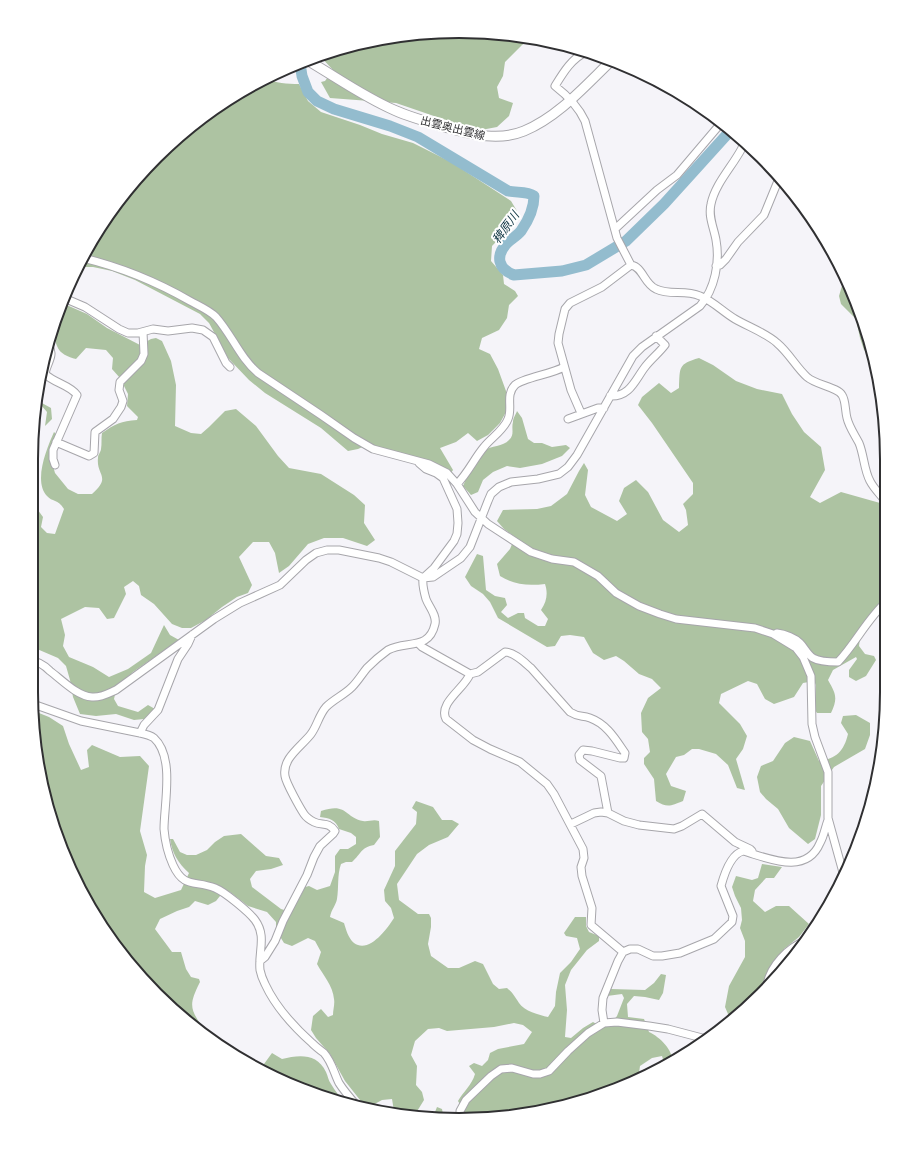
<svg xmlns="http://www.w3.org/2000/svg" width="918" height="1151" font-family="Literata,'Noto Sans JP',serif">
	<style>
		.forest { fill: #adc3a2 }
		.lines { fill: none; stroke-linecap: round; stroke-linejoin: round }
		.river { stroke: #93bcce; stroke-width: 11 }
		.minor-casing { stroke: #a7a6ab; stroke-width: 9 }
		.major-casing { stroke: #a7a6ab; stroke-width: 11 }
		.minor { stroke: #fff; stroke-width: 7 }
		.major { stroke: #fff; stroke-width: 9 }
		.labels { text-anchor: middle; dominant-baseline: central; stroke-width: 4; stroke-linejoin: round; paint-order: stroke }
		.street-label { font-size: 11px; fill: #303032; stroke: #fff }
		.water-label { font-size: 12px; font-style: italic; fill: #0e3442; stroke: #fff }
		.rim { fill: none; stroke: #303032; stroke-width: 2 }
	</style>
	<rect width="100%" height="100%" fill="#f5f4f9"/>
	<path class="forest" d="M487,32l44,7 -9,6 -17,17 -2,14 -6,11 2,11 14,5 -4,13 -12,11 -16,3 -18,-4 -67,-23 -66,-5 -9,-16 4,-1 8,-11 -14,-15 3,-1 81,-19z
		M265,79c11,4 22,5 34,5l9,17 13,11 39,13 22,9 31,9 38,19 60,39 6,10 -4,13 -21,22 -1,15 12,14 1,9 11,7 3,5 -9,9 -2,13 -8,12 -17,8 -3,11 11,5 8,15 8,22v21l-6,11 -12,12 -11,6 -9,-8 -12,9 -16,6 13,22 -2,3 -14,-9 -51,-13 -17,-7 -11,5 -10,2 -27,-23 -56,-35 -16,-13 -21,-22 -19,-35 -9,-9 -65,-34 -23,-9 -19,-4h-15l3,-6 3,1 1,-9 3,-8 49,-68 40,-40 68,-49z
		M844,279l28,69 2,9 -10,-7 -4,-12 -4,-19 -15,-15 -2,-8z
		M62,303l25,11 20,14 33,17 11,-6 5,-1 6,3 9,20 5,24 -1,41 16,7 10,1 8,-7 16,-16 11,-2 20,17 22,30 11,12 32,6 33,21 11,10 -1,18 11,17 -8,6 -24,-8h-19l-16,6 -19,22 -10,7 -4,-20 -6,-11h-16l-14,15 13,28 -4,8 -11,4 -15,10 -16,13 -15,8h-9l-10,-4 -18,-20 -13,-9 -2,-9 -6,-5 -9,6 2,7 -12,24 -7,1 -8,-11 -14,-1 -24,12 4,16 -2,11 6,11 24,10 16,10 19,-8 23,-16 13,-28 6,10 9,5 -46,32 -16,14 -3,13 4,7 20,6 10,-7 7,4 -11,10 -10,1 -18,-6 -20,2 -16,-2 -7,-17 -3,-17 -4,-14 -8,-8 -21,-9 -4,-8 1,-13 -3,-2 1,-124 11,15 -2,10 6,6 8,1 9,-25c-6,-10 -12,-7 -17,-13 -14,-15 0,-48 7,-64l3,3 -6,24 4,14 13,16 10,5h14c20,-18 4,-18 6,-36 0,-4 3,-6 3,-9 1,-5 0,-11 1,-16 13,-9 19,-12 35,-13l1,-3 -11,-11 1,-12 -8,-16 -8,-9 1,-11 -7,-8 -20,-2 -10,11c-8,-2 -16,-5 -19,-13 -2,-5 -2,-10 -6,-13l3,-12z
		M699,358l14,7 23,16 21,8 25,5 10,20 12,18 17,15 4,23 -15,27 10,6 21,-11 39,11 6,10 1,53 -3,8 3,-1v25l-27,40 -1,8 6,8 9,2 2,4 -10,16 -10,5 -7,-4v-7l8,-11 -1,-2 -23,13 -5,10c8,14 10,18 3,33h-14l-2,-3 1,-25 -2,-4 -11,2 -9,14 -20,7 -9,-5 -8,-15 -9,-3 -27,13 -2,9 21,21 7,12 -4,13 -7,10 9,31 -8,-2 -9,-23 -12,-11 -17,-5h-7l-8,6 -8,2 -10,17 5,12 15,5 -3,10c-12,5 -16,7 -27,0l-2,-22 -10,-15v-6l6,-6 -2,-13 -6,-7 -1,-19 7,-15 13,-10 -9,-9 -13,-5 -15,-13 -8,-5 -12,4 -11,-7 -9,-16 -14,-2 -9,1 -6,10 -8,1 -49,-29 -8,-16 -7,-8 -12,-8 -6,-9 12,-23 6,2 3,34 9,6 10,2 2,7 -6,7 7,6 10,-5h6l1,5 13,8h7l3,-7 -7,-9c6,-9 7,-17 4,-26 -17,2 -31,1 -45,-8l-3,-12 13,-15 5,-12 -11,-8 -7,-8 6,-11 34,-1 14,-3 16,-12 12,-23 5,-8 4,7 -3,25 6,12 26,14 10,-7 -8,-13 5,-13 12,-8 12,12 15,28 16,12 9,-7 -2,-15 -3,-6 10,-10v-11l-41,-60 -14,-18 4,-8 17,-14 12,10 8,-5c1,-21 -1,-24 20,-30z
		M38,398l2,4 11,6 1,11 -7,7 2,-14 -6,-7 -4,1z
		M517,411l5,7 6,21 6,4h8l10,4 14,-2 4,3 -8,8 -20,8 -22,4 -13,-2 -14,6 -10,8 -5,12 -7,3 -8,-9c5,-11 11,-27 21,-35 7,-6 19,-4 25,-11 6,-6 2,-11 4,-18 0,-4 3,-8 4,-11z
		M34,711l15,6 14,9 6,18 12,26 8,-3 -2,-17 5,-5 28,12 20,-1 9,10 -9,65 7,24 -2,11 -1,26 11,6 26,-8 8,-17c-11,-10 -17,-20 -19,-34h3l7,13 7,3h9l11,-5 8,-8 9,-6 17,-2 25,22 13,2 4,7 -12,4 -15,2 -6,8 2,8 29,22 10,3 10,-17 4,-8 4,-1 8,4 13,-4 5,-14v-16l5,-7h8l8,-5v-7l-5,-4 -12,-4c-3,-9 -10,-11 -19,-12l1,-6c26,-9 23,6 42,10 5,1 10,-2 16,0l1,16 -6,8c-13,2 -13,9 -22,17h-6l-5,2c-4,11 -2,23 -4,35 -1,6 -6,11 -7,18l14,6c2,6 4,15 10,20 15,11 33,-14 40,-25l-3,-10 -6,-7 -1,-11 11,-24v-15l21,-27 1,-12 -5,-4 4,-7 17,6 9,13h10l7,4 -11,13 -19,8 -12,9 -20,30 2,16 19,14h11l2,4v9l-3,17 3,12 17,12h11l16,-7 8,3 10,20 6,5 8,-1c6,5 8,9 12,15 5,8 20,12 29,14l7,-11 1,-14 4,-19 11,-11 9,-13 -3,-11 -11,-2 -2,-3 11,-16h11v9l3,6 10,4v5l-12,9 -16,20 -6,15 2,25 -2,27 6,1 12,-10 10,-6 9,5 7,-1 8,-10 7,-18 -2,-4 -15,2 4,-7 34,1 9,-7 7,-9 5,1 -3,18 -4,7 -14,-3 -11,-1 -7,8 1,13 16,2 5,13c11,5 24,18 24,31l-8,3 -3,-10 -10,2 -12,8 -1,7 2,3 -71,29 -104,14 -1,-6 -7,-12c5,-9 14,-16 17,-27l-6,-8 5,-3 8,3 6,-6 2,-7 8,-4 26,-5 8,-12 -9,-7 -9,-2 -20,4 -47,4 -8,-3 -11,1 -13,12 -4,14 6,11 -1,19 6,7 2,8 -8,13 2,2 -24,-4 -2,-12 -10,1 -11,6 -7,-1 -19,-24 -15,-27 -14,-16 -5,-8 2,-14 8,-7 7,8 5,-2c0,-5 2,-11 1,-16 -1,-13 -11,-24 -17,-35l4,-12 -6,-11 -7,-3 -16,8 -8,-3 -8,-13v-8l-9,-10 -19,-6 -18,-14 -6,-1 -8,10 -8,4 -13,-4 -6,6 -12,4 -17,8 -5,10 17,23h9l5,17 5,8 8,2 1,3c-13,26 -9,27 6,51l-50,-39 -68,-88 -42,-103z
		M856,715l14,8v12l-5,14 -31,18 -13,19v29l-6,24 -7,5 -19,-16 -11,-19 -12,-10 -6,-7 -3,-15 4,-11 12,-5 12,-18 9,-6 16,4 9,20c17,-2 25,-10 29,-27l-7,-11 2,-7z
		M762,864l20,3 -8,11h-8l-11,12 -2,11 12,11 11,-6h13l20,18 -10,13 -15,12 2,9 5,-1 -50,57 -10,7 -6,-14 4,-21 16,-29v-16l-5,-13 2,-8 -1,-12 -6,-12 -3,-9 4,-11 16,4 6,-2z
		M272,1053l10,6c17,-4 35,-6 44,13 2,4 2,8 5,12 4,7 10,14 15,20l-100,-41 18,1z
		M437,1107l5,2 1,5 5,5 -15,-2z"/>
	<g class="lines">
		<path class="river" d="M300,63l2,13 6,16 9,9 17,8 56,17 28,11 90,54c9,2 19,0 26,5 0,12 -6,25 -13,35 -4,5 -10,8 -14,12 -12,13 -9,26 7,32l48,-4 24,-6 40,-24 38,-37 67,-74"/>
		<g class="minor-casing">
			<path id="minor" d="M586,52c-14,6 -23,21 -31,34 13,10 23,20 30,35l32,117 14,27c12,2 13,19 25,24 14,7 29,0 44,7 13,5 23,16 35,23 14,8 31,14 42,24 12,10 19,24 30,34 9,8 30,10 35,18 4,6 3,16 5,23 2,9 8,17 12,25 5,12 5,27 11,38 4,8 11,14 16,21
				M615,229l42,-39 20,-15 45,-53
				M83,258c37,9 74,24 107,43 9,5 19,9 26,16 16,18 24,41 42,56l63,42 33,23 19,11 56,15 18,9 10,11 18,28 13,12 43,28 21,7 22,3 24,14 18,17 23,13 21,8 16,5 79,9 18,6 23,14 7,9 8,19 1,48 3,13 13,35v46l16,58
				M716,266l4,-1 6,-6 12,-17 26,-27 16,-39
				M64,298l21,9 34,22 9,4h10l15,-4 15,2 24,-3 11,2 10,7 13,26 4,4
				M49,347c6,8 -3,18 -4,27 9,9 25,11 32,21l-24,55v9l2,6
				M610,396c20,1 25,-16 35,-29 6,-8 14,-14 20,-22l-9,-9
				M581,413l-10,-23 -13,-47 1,-9 6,-25 5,-6 32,-16 29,-22
				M568,419l30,-11h6
				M56,442l33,14 5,-3 1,-21 18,-13 8,-12 2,-6 -4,-11 1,-8 21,-21 3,-7 -1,-22
				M457,484c11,-11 17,-25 27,-37 7,-9 20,-17 24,-28 5,-11 -3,-24 7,-34 8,-7 37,-11 49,-18
				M777,633c8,1 18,5 23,10 5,5 7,11 13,15 7,4 17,4 25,4 18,-19 29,-43 49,-61
				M419,644l3,3 48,27 8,-2 27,-20c9,0 19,10 26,16l39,44c10,6 11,3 20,6 17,6 26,22 35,35l-1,5h-4l-28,-7 -9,-1 -4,5 1,5 21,16 7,37
				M31,661c8,0 14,5 19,10 12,9 27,25 42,26 9,1 17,-4 24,-7l98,-71 26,-16 40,-18 26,-25 10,-7 11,-3h12l40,8 12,4 32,16 10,-1 28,-19 9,-11 18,-46 3,-7 8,-7 12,-5 27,-3 21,-5 9,-7 9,-12 56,-99 9,-9 58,-41c15,-17 20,-44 16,-66 -2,-12 -8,-23 -5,-36 4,-20 21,-37 31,-56l1,-6
				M470,674c-5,14 -32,29 -24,45l27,21 17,9 30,13 27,22 7,10 29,55 1,9 -3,9 1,9 10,32 -1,17 32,27
				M33,704l48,17 59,12c5,1 10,2 14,5 21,19 10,66 10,91 1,12 4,25 9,36 11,24 22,15 42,23 10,4 34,24 40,32 12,16 3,32 5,50 1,5 3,10 5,14 11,24 28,42 47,59 4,4 8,7 12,10 8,9 10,20 15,30 5,8 12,16 19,24
				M140,733l4,-8 14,-15 20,-51 10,-15 4,-9
				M571,824l23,-11 7,-1 7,1 16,8 15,4 35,4 8,-3 20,-12 33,28 15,7 2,2
				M260,961l5,-4 10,-16 8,-20 24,-46 7,-18 6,-11 13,-12 2,-3c-7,-10 -13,-5 -21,-9 -4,-2 -8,-5 -10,-8 -4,-6 -18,-31 -19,-38 -3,-18 16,-29 26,-42 6,-8 8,-19 15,-27 8,-8 18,-12 26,-20 6,-6 10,-13 15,-19 6,-6 14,-13 21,-18 18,-10 41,1 47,-26 2,-9 -6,-17 -9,-25 -2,-7 -4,-14 -3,-21l11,-10 20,-27 3,-7 1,-11 -1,-14 -14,-31 -7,-5 -10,-4 -7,-6
				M767,984c4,-19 21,-36 38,-43
				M604,1023l-2,-13 1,-12 15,-37 5,-9 7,-3h8l15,7h9l18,-3 34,-14 18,-17 1,-6 -12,-30c3,-11 10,-32 22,-35 25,7 63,25 77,-8 4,-7 5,-15 8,-23
				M460,1120v-9l6,-11 25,-24 10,-7 11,-1 21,6h7l9,-3 19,-20 20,-18 16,-10 13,-1 32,4 19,3 38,10"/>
		</g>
		<g class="major-casing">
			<path id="major" d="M307,60c29,17 57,37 87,50 18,8 37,13 55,18 24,7 51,13 75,3 34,-14 61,-45 87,-70"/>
		</g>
		<use href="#minor" class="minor"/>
		<use href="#major" class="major"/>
	</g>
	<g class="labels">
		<g class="street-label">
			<text transform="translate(453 127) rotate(14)">出雲奥出雲線</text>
		</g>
		<g class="water-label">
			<text transform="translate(505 227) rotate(-54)">稗原川</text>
		</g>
	</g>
	<path d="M0 0H918V1151H0ZM459 38H459A421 421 0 0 1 880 459V692A421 421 0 0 1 459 1113H459A421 421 0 0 1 38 692V459A421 421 0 0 1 459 38Z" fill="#fff" fill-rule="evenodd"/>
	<path class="rim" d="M459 38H459A421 421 0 0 1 880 459V692A421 421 0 0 1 459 1113H459A421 421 0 0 1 38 692V459A421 421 0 0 1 459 38Z"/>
</svg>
